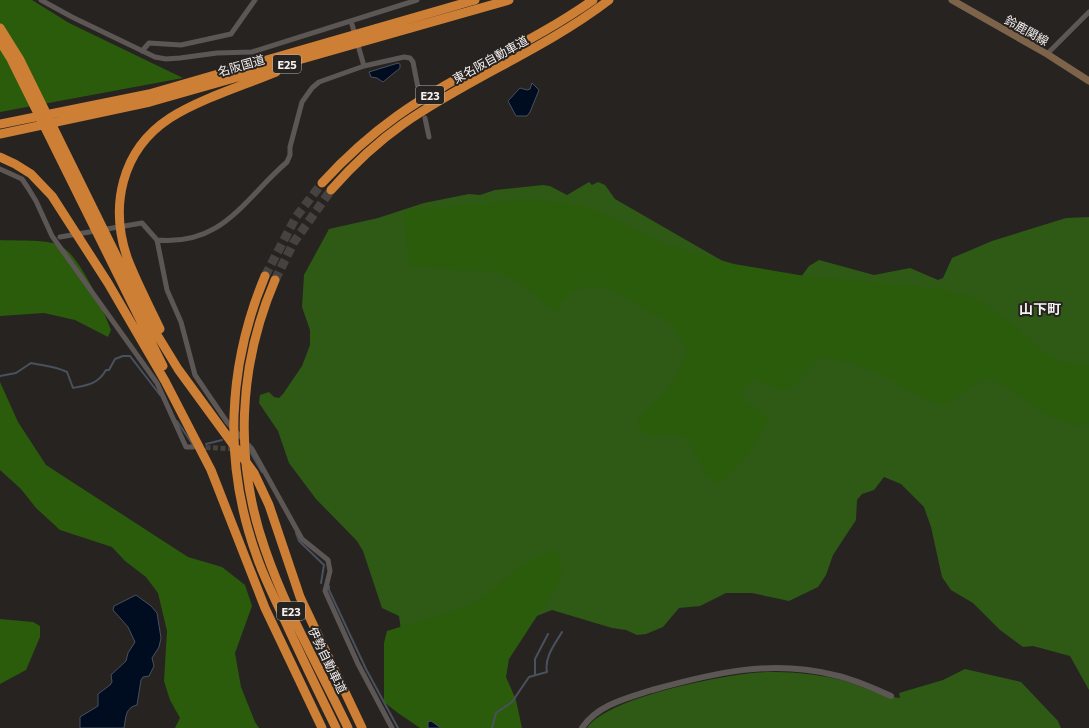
<svg xmlns="http://www.w3.org/2000/svg" width="1089" height="728" font-family="Commissioner,'Noto Sans JP',sans-serif">
	<style>
		.green { fill: #2e5a16 }
		.forest { fill: #2b5c0c }
		.water { fill: #000c1f; stroke: #49515e }
		.lines { fill: none; stroke-linecap: round; stroke-linejoin: round }
		.stream { stroke: #49515e; stroke-width: 2 }
		.minor-tunnel { stroke: #464240; stroke-width: 5; stroke-dasharray: 5 2.5; stroke-linecap: butt }
		.motorway-tunnel { stroke: #464240; stroke-width: 9; stroke-dasharray: 9 4.5; stroke-linecap: butt }
		.minor { stroke: #5c5755; stroke-width: 5 }
		.tertiary { stroke: #5c5755; stroke-width: 6 }
		.secondary { stroke: #7e634b; stroke-width: 7 }
		.motorway { stroke: #cc7f35; stroke-width: 9 }
		.labels { text-anchor: middle; dominant-baseline: central; stroke-width: 4; stroke-linejoin: round; paint-order: stroke }
		.shield { fill: #272321; stroke: #b6b3b2; stroke-width: 1 }
		.shield-label { font-size: 11px; font-weight: bold; fill: #f4f1f0 }
		.street-label { font-size: 12px; fill: #f4f1f0; stroke: #272321 }
		.quarter-label { font-size: 14px; font-weight: bold; fill: #f4f1f0; stroke: #272321 }
	</style>
	<rect width="100%" height="100%" fill="#272321"/>
	<path class="green" d="M589,182l3,3 6,-3 7,3 10,14 118,68 68,10 8,-11 10,-6 55,15 36,-7 28,12 5,-2 9,-20 40,-17 74,-23 23,-1v473l-19,-34 -37,-10 -10,1 -23,-17 -27,-27 -22,-13 -9,-13 -11,-50 -7,-20 -23,-23 -17,-7 -10,13 -12,4 -5,6 -1,20 -23,35 -7,20 -8,12 -29,14 -37,-8h-26l-26,13 -21,2 -16,19 -17,7 -9,1 -11,-5 -14,-2 -60,-18 -23,9 -127,19 -3,-22 -17,-8 -19,-57 -6,-10 -41,-42 -27,-36 -11,-32 -19,-28 1,-8 9,-3 5,5 5,1 4,-4 19,-28 8,-21v-15l-8,-23 2,-32 25,-46 49,-11 46,-15 45,-9 11,1 15,-5 48,-5 7,1 17,9z
		M965,669l56,13 37,39 3,7h-474c20,-30 128,-51 165,-55 20,-2 43,-1 63,2 12,2 25,4 36,8 17,6 31,13 49,15l-1,-5 44,-13z"/>
	<path class="forest" d="M0,0h32l37,23 114,55 -183,34z
		M538,200l43,5 38,16 46,23 69,20 71,12 138,13 34,10 25,16 37,33 19,13 31,4v57l-13,4 -24,-8 -54,-36 -14,-3 -38,26c-27,-4 -49,-24 -75,-35 -16,-6 -33,-11 -51,-13l-29,32 -11,1 -24,-11 -15,11 2,9 25,20c-9,26 -29,48 -50,65l-11,-7 -15,-31 -7,-9 -13,-3 -19,3 -14,-8 -1,-9 35,-38 15,-31 -17,-27 -60,-35 -22,-3 -20,8 -13,18 -38,-30 -20,-10 -57,-3 -31,-4 -7,-54 94,-9z
		M0,240c15,1 45,-1 59,5 20,8 44,64 52,85l-3,7 -33,-17 -31,-7 -44,3z
		M0,382l18,40 28,43 142,92 34,10 23,18 7,21 -17,47 6,34 14,35 4,6h-84l5,-10 -10,-18 -6,-19 3,-50 -9,-38 -12,-16 -21,-16 -13,-14 -52,-17 -24,-22 -15,-19 -21,-19z
		M551,550l7,4 5,22 -54,83 -3,18 10,23 6,28h-102l-22,-15 -14,-11v-59l3,-12 84,-26 56,-43z
		M0,619l33,3 7,4v11l-14,33 -26,14z"/>
	<path class="water" d="M398,63l2,1v4l-17,14 -6,-4 -6,-1 -2,-5z
		M532,83l7,7 -9,22 -3,4h-11l-8,-15 12,-13 7,2 3,-1z
		M136,595l15,11 6,7 4,25 -2,9 -7,11 2,8 -5,10 -6,1 -2,3 -4,25c-12,3 -11,12 -13,23h-44v-11l18,-11v-12l12,-9 2,-3 -1,-7 15,-14 2,-8 7,-11 -7,-15 -15,-17 1,-4z
		M431,721l10,7h-13v-6z"/>
	<g class="lines">
		<path class="stream" d="M0,376l16,-3 15,-10c14,3 23,3 36,9l6,16c15,-3 25,-4 33,-18h3l6,-11 8,-3h7l30,39
			M177,421l16,24
			M206,444l16,-4
			M249,450l13,22
			M296,533l3,8 25,24 -3,18
			M329,586v4l37,79 32,59
			M535,675v-16l13,-25
			M492,728l4,-15 16,-11 17,-25 18,-5c-3,-15 8,-28 15,-40"/>
		<path class="minor-tunnel" d="M198,447l38,2"/>
		<path class="motorway-tunnel" d="M265,276l31,-59 26,-34
			M275,280l19,-38 37,-52"/>
		<path class="minor" d="M41,0l31,17 83,40 11,2 14,-1 37,-5 35,-1 165,-52
			M351,21l13,45
			M142,51l7,-8 32,2 50,-11 24,-34
			M1047,54l42,-42
			M425,118l4,19
			M0,169l22,10 6,9 8,13 16,35 105,147 29,64h7
			M60,237l82,-14 15,17c66,6 86,-40 130,-78l3,-7v-8l12,-45 10,-14 7,-6 45,-16 40,-9 6,1 3,4 6,31
			M157,240l10,50 14,32 14,53 32,47 25,27 50,90 26,21 2,11 -5,20 33,73 34,64"/>
		<path class="tertiary" d="M582,728c15,-23 45,-30 70,-38 61,-17 119,-31 182,-15 20,4 39,13 57,21"/>
		<path class="secondary" d="M952,0l95,54 42,27"/>
		<path class="motorway" d="M0,28l20,32 128,260 30,49 76,104 15,32 31,92 62,131
			M0,41l11,18 152,307
			M0,124l149,-30 326,-94
			M0,134l150,-32 359,-102
			M0,157l15,7 16,10 21,22 56,87 57,98 46,89 54,138 57,120
			M322,183c23,-25 47,-47 75,-67 62,-44 134,-72 196,-116
			M331,190c22,-25 45,-47 72,-66 66,-46 142,-75 206,-124
			M265,276c-38,91 -42,188 -8,281 6,18 15,36 23,53 18,40 37,79 56,118
			M275,280c-37,86 -41,181 -10,269 21,62 55,120 83,179
			M160,329c-11,-23 -23,-46 -32,-69 -19,-53 -7,-110 42,-142 30,-19 72,-32 106,-46"/>
	</g>
	<g class="labels">
		<g class="shield">
			<rect x="273" y="55" width="28" height="18" rx="3"/>
			<rect x="416" y="86" width="28" height="18" rx="3"/>
			<rect x="277" y="602" width="28" height="18" rx="3"/>
		</g>
		<g class="shield-label">
			<text x="287" y="64">E25</text>
			<text x="430" y="95">E23</text>
			<text x="291" y="611">E23</text>
		</g>
		<g class="street-label">
			<text transform="translate(1027 30) rotate(29)">鈴鹿関線</text>
			<text transform="translate(490 59) rotate(-29)">東名阪自動車道</text>
			<text transform="translate(241 65) rotate(-16)">名阪国道</text>
			<text transform="translate(328 660) rotate(64)">伊勢自動車道</text>
		</g>
		<g class="quarter-label">
			<text x="1040" y="308">山下町</text>
		</g>
	</g>
</svg>
